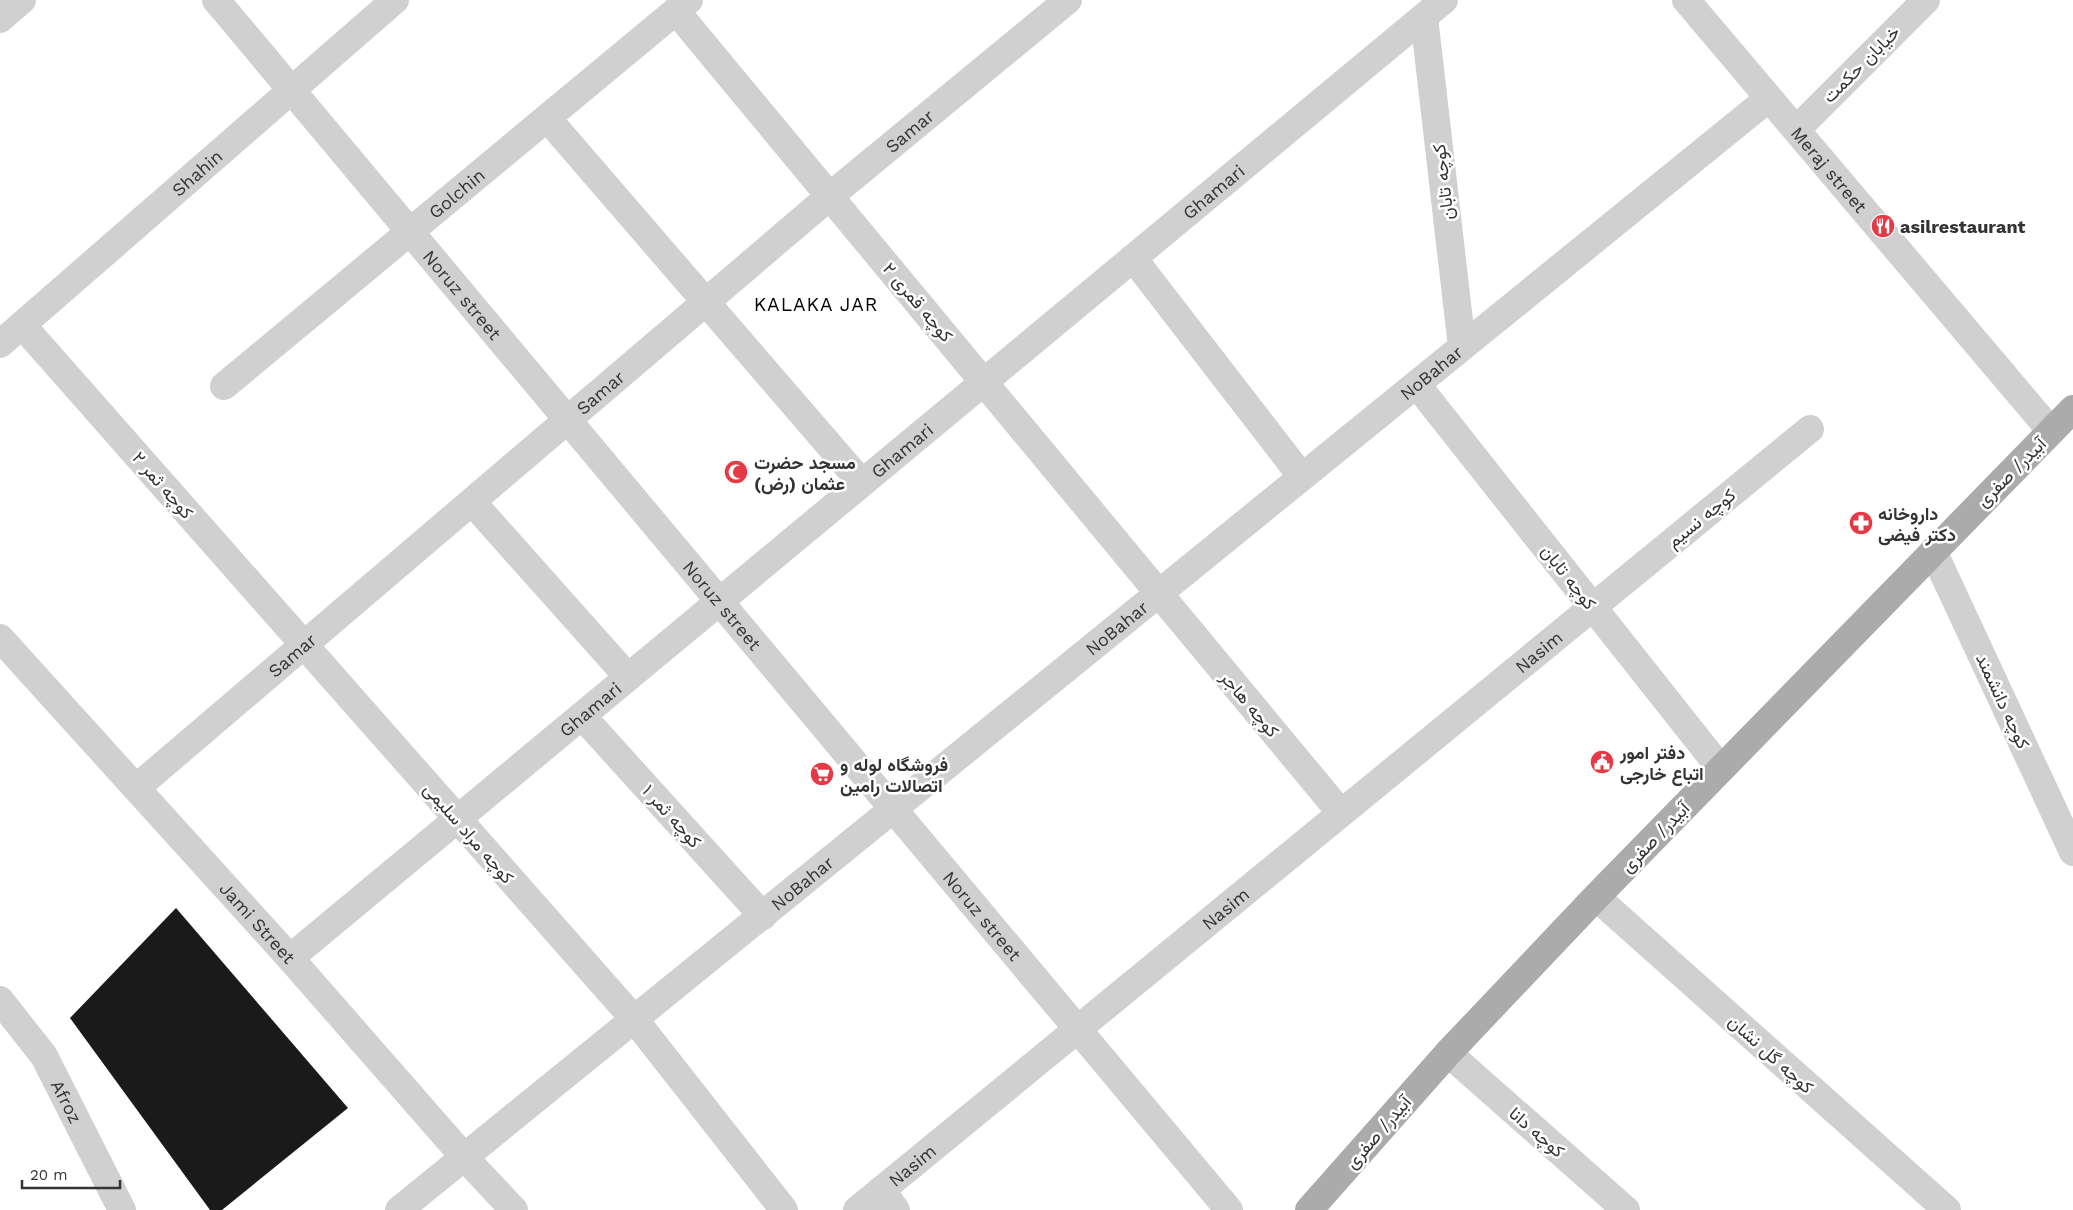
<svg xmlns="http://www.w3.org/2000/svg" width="2073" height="1210" font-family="'Work Sans',Vazirmatn,sans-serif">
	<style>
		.building { fill: #1a1a1a }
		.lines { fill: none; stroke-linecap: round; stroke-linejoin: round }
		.minor { stroke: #d0d0d0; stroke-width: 28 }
		.major { stroke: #ababab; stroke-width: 28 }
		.labels { text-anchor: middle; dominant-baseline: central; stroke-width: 5; stroke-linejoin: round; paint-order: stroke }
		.street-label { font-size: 18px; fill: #333; stroke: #fff }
		.poi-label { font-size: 18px; font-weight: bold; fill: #333; stroke: #fff; text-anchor: start }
		.neighbourhood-label { font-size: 19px; letter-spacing: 1px; fill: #000; stroke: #fff }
	</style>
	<rect width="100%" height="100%" fill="#fff"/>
	<path class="building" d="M176,908l172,200 -126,102h-12l-140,-192z"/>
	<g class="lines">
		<g class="minor">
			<path id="s1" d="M216,0l1013,1210"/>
			<path id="s2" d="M1686,0l365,431"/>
			<path d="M676,11l665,802"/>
			<path d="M1424,17l38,330"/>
			<path d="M0,19l22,-19"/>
			<path d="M547,118l315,365"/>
			<path d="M1797,129l129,-129"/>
			<path d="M1133,258l169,219"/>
			<path d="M22,325l613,695 149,190"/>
			<path id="s3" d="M0,344l395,-344"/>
			<path d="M1417,385l304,384"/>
			<path id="s4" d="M224,386l465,-386"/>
			<path d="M472,502l156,175"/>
			<path d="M1933,551l140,301"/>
			<path id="s5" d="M0,638l290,320 175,200 49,52"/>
			<path d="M582,716l181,200"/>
			<path id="s6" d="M136,788l694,-592 238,-196"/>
			<path d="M1596,897l351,313"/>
			<path id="s7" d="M290,958l1154,-958"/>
			<path id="s8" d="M0,1000l44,56 78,154"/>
			<path d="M1448,1053l178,157"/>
			<path d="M881,1190l15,20"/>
			<path id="s9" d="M399,1210l1370,-1112"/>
			<path id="s10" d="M857,1210l953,-781"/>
		</g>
		<path class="major" d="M1309,1210l139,-157 148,-156 477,-488"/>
	</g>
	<defs>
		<g id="restaurant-disc" transform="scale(1.25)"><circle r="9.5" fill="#e63946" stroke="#fff"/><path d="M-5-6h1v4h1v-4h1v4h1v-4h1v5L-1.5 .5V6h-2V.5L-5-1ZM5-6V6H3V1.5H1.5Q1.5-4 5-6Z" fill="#fff"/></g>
		<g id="mosque-disc" transform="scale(1.25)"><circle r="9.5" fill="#e63946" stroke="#fff"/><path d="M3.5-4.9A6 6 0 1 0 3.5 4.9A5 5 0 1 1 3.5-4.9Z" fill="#fff"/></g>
		<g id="pharmacy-disc" transform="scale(1.25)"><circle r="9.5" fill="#e63946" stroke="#fff"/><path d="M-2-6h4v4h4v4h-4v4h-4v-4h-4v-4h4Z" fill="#fff"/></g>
		<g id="civic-disc" transform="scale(1.25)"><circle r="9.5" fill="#e63946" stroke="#fff"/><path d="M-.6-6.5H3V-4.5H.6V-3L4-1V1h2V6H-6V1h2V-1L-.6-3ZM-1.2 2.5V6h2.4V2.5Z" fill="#fff"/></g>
		<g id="supermarket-disc" transform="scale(1.25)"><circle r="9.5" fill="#e63946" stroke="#fff"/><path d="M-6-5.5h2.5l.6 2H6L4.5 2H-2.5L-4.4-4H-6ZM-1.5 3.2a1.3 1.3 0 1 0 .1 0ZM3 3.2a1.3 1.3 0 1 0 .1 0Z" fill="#fff"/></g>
	</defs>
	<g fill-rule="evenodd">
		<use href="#restaurant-disc" x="1883" y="226"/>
		<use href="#mosque-disc" x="736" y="472"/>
		<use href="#pharmacy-disc" x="1861" y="523"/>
		<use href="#civic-disc" x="1602" y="762"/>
		<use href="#supermarket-disc" x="822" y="774"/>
	</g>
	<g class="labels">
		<g class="street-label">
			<text transform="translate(1861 64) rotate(-45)">خیابان حکمت</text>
			<text stroke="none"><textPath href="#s6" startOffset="1015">Samar</textPath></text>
			<text stroke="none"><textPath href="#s2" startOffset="222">Meraj street</textPath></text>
			<text stroke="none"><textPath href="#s3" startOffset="261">Shahin</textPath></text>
			<text transform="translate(1443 182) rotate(-97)">کوچه تابان</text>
			<text stroke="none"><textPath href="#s7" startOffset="1200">Ghamari</textPath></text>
			<text stroke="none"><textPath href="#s4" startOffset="302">Golchin</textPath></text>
			<text stroke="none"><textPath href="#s1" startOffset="384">Noruz street</textPath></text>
			<text transform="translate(918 302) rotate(50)">کوچه قمری ۲</text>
			<text stroke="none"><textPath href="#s9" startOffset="1329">NoBahar</textPath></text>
			<text stroke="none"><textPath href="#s6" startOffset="610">Samar</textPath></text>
			<text stroke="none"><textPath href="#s7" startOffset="795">Ghamari</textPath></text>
			<text transform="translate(2011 472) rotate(-45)">آبیدر/ صفری</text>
			<text transform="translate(163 485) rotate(49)">کوچه ثمر ۲</text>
			<text transform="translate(1701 518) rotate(-39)">کوچه نسیم</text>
			<text transform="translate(1569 577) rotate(52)">کوچه تابان</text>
			<text stroke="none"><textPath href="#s1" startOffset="789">Noruz street</textPath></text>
			<text stroke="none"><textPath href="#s9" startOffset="924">NoBahar</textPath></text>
			<text stroke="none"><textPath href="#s10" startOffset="881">Nasim</textPath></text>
			<text stroke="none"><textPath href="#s6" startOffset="205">Samar</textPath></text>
			<text transform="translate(2003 701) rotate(65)">کوچه دانشمند</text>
			<text transform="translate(1250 704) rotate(50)">کوچه هاجر</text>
			<text stroke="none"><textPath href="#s7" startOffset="390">Ghamari</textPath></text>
			<text transform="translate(672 816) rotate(48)">کوچه ثمر ۱</text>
			<text transform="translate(469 833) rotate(49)">کوچه مراد سلیمی</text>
			<text transform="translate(1655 837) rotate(-46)">آبیدر/ صفری</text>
			<text stroke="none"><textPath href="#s9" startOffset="519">NoBahar</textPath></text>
			<text stroke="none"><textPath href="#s10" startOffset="476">Nasim</textPath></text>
			<text stroke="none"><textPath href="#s1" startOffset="1194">Noruz street</textPath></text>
			<text stroke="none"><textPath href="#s5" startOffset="384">Jami Street</textPath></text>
			<text transform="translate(1771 1054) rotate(42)">کوچه گل نشان</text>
			<text stroke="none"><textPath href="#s8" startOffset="122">Afroz</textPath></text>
			<text transform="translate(1378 1132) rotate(-49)">آبیدر/ صفری</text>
			<text transform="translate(1537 1132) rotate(41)">کوچه دانا</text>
			<text stroke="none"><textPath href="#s10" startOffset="71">Nasim</textPath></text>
		</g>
		<g class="poi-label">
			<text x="1900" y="226">asilrestaurant</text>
			<text x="754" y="462">مسجد حضرت<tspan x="754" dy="21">عثمان (رض)</tspan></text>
			<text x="1878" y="513">داروخانه<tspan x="1878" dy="21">دکتر فیضی</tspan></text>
			<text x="1620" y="752">دفتر امور<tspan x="1620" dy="21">اتباع خارجی</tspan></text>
			<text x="840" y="764">فروشگاه لوله و<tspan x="840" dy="21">اتصالات رامین</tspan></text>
		</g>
		<g class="neighbourhood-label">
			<text x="816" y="304">KALAKA JAR</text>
		</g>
	</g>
	<path d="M22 1180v8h98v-8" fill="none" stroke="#333333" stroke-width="2.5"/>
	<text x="30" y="1180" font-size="15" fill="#333333" stroke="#ffffff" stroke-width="4" paint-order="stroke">20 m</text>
</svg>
